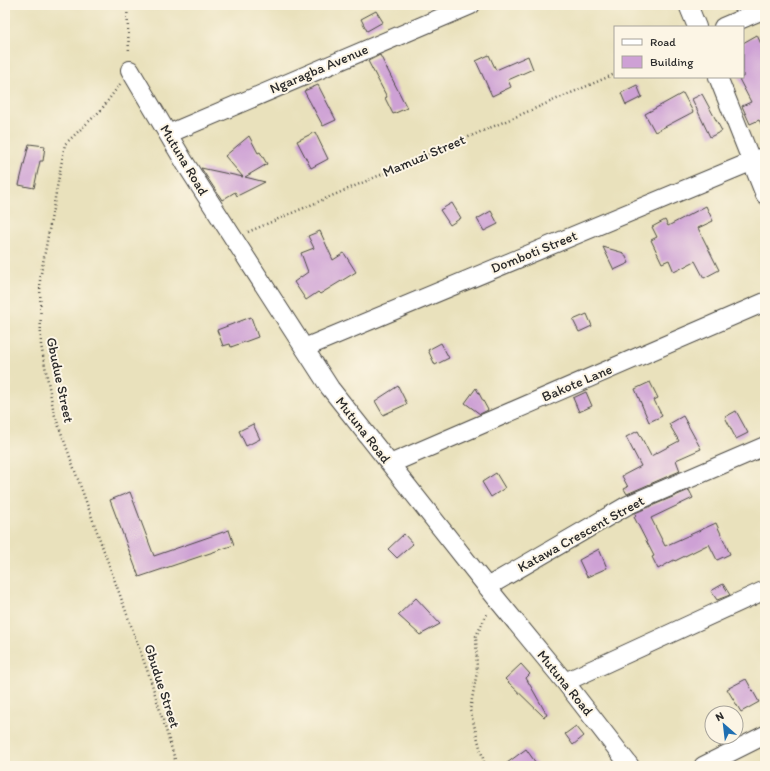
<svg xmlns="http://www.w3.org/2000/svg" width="770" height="771" font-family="Itim,sans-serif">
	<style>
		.building { fill: #cea1d5 }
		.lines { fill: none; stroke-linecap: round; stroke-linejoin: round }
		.minor-casing { stroke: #484641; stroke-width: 20 }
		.path { stroke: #484641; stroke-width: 2.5; stroke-dasharray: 1 3; stroke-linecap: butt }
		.minor { stroke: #fff; stroke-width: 18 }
		.labels { text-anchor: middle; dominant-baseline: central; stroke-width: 4; stroke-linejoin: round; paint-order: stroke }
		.street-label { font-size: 14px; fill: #2b2b2b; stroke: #fcf5e5 }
	</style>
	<rect width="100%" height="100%" fill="#fcf5e5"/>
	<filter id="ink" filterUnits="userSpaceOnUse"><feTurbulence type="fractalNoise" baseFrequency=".025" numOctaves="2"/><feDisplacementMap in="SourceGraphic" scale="8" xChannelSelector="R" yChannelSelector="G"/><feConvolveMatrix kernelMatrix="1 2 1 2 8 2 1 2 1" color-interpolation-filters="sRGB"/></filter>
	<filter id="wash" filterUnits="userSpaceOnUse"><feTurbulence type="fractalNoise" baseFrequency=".012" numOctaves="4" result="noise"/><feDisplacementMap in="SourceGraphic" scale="16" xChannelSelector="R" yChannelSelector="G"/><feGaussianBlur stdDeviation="0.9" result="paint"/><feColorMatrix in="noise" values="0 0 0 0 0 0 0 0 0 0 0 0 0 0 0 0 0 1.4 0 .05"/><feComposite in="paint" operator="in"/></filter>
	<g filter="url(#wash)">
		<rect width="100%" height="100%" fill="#e9e1bc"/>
		<g id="blocks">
			<path class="building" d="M376,11l7,11 -16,9 -6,-12z
				M757,35l4,9 4,-2v89l-6,-11 -9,4 -8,-18 9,-4 -13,-25h5v-34z
				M380,55l27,53 -14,6 -8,-16 2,-1 -19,-36z
				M489,55l7,15 32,-14 5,13 -25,11 3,7 -19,9 -16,-35z
				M318,85l18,35 -13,6 -19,-35z
				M637,85l5,12 -16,8 -5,-12z
				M683,93l10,19 -38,20 -10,-18z
				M702,94l20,37 -12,6 -18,-38z
				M315,132l13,27 -17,9 -14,-27z
				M249,136l9,17 2,-1 7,12 -22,13 20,5 -28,14 -2,-4 -13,8 -21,-32 42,9 -18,-21z
				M29,144l16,2 -2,15h-3l-6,27 -15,-3z
				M452,203l9,15 -11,7 -10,-15z
				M706,206l7,15 -15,7 21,42 -15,8 -9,-17 -21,11 -5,-12 -7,3 -11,-23 6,-3 -5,-10 13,-7 3,6z
				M491,211l7,13 -14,7 -7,-12z
				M320,231l13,29 11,-7 12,19 -36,22 -2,-2 -12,8 -12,-18 14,-10 -7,-19 13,-5 -6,-12z
				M603,247l21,6 5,10 -15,7z
				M587,314l5,12 -13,6 -6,-12z
				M251,317l7,20 -27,10 -1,-3 -7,2 -6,-16z
				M441,343l8,15 -14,7 -7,-15z
				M650,382l8,16 -4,2 8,16 -13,6 -14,-33z
				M398,386l9,18 -24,11 -8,-14z
				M476,388l12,22 -8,4 -15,-11z
				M586,392l6,14 -13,6 -6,-14z
				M736,411l12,22 -12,6 -11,-22z
				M683,416l18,33 -25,11 4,11 -53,23 -3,-5 4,-2 -6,-11 19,-10 -15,-29 12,-6 13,25 28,-15 -10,-17z
				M253,424l7,15 -14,7 -7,-15z
				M496,473l9,15 -14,9 -9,-15z
				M689,490l4,8 -42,20 14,28 51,-23 14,31 -13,6 -8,-16 -34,17 -1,-1 -16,9 -6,-12 2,-1 -20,-39 2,-1 -1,-3z
				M130,492l24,64 75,-26 5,15 -95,32 -29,-77z
				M404,534l9,10 -16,14 -9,-9z
				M599,549l8,19 -20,9 -8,-17z
				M723,584l7,11 -13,5 -6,-9z
				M416,598l24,26 -20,11 -22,-20z
				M521,664l9,10 -4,4 21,37 -3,2 -39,-38z
				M746,679l13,23 -18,10 -14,-23z
				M576,726l8,10 -11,9 -8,-11z
				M526,749l12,17h-35z"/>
		</g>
	</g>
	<g filter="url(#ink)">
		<use href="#blocks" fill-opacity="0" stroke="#484641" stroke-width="1"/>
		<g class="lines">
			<g class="minor-casing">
				<path id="minor" d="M688,5l9,22
					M723,27l42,-18
					M130,70l55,93 145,225 166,210 69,84 65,84
					M718,77l47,118
					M168,134l303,-129
					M304,348l461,-192
					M390,464l375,-162
					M487,587l141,-82 137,-59
					M565,682l200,-92
					M703,766l62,-31"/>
			</g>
			<path class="path" d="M127,5l2,48
				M120,84l-19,26 -36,34 -25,135 1,66 13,68 96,265 27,88
				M248,232l367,-158
				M485,766l-15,-56 7,-38 -1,-36 11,-22"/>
			<use href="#minor" class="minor"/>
		</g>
	</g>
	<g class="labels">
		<g class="street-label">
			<text transform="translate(319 69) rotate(-23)">Ngaragba Avenue</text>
			<text transform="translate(424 156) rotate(-23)">Mamuzi Street</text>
			<text transform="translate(184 160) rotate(59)">Mutuna Road</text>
			<text transform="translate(534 252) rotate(-22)">Domboti Street</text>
			<text transform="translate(60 380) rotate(78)">Gbudue Street</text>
			<text transform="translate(577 383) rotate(-23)">Bakote Lane</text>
			<text transform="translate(363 430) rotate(52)">Mutuna Road</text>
			<text transform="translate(581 534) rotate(-29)">Katawa Crescent Street</text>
			<text transform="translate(565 683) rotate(51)">Mutuna Road</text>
			<text transform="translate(162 686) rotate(72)">Gbudue Street</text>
		</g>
	</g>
	<rect width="770" height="771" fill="none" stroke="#fcf5e5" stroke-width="20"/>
	<rect x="614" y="26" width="130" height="52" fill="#fcf5e5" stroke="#a8a49b"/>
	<rect x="622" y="39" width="20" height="6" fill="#ffffff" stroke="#a8a49b"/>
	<text x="650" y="46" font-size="12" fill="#2b2b2b">Road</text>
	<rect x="622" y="56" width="20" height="12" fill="#cea1d5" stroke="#a8a49b"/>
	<text x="650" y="66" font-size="12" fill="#2b2b2b">Building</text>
	<g transform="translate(724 725) rotate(332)"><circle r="19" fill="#fcf5e5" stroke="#a8a49b"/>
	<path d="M0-3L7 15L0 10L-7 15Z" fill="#1f6fb2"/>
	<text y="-6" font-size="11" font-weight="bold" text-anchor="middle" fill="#2b2b2b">N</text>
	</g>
</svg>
